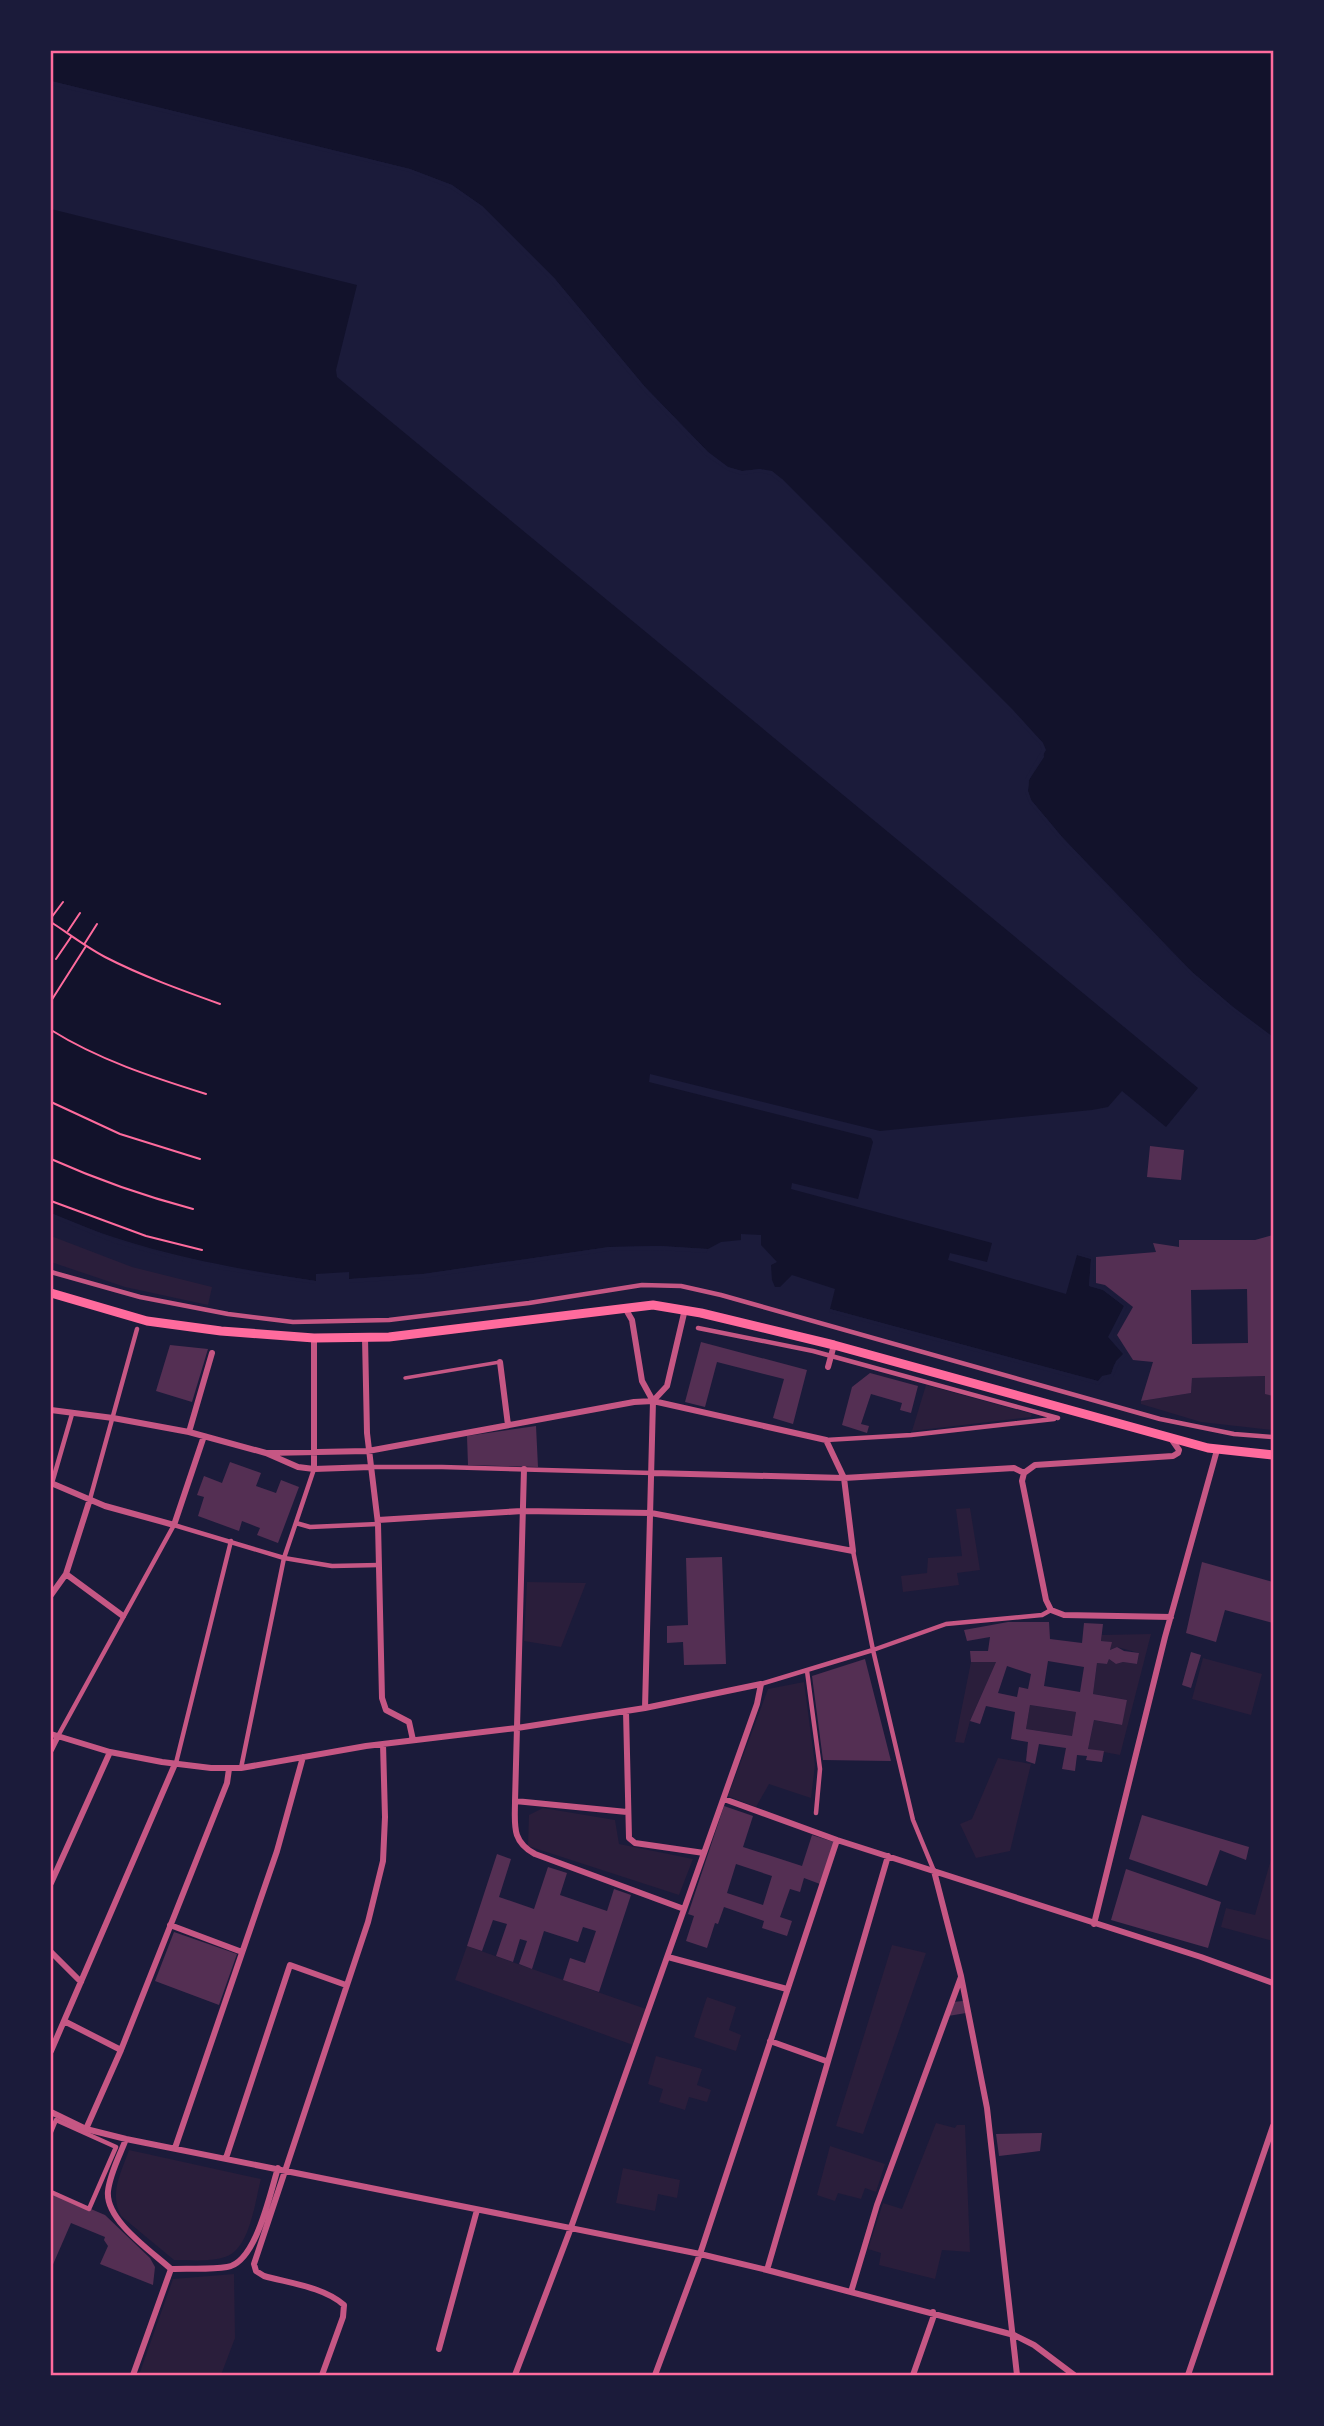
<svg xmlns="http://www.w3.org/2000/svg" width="1324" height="2426" font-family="'Golos Text',sans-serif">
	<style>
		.green { fill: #2a1e3b }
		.water { fill: #12122b }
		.pier { fill: #1b1b3a }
		.building { fill: #542f53; fill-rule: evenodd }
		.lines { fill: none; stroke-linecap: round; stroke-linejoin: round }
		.path { stroke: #ff6b9d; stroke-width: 2 }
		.service { stroke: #c65784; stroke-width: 3.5 }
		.pedestrian { stroke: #c65784; stroke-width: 4.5 }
		.minor { stroke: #c65784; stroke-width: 6 }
		.secondary { stroke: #ff6b9d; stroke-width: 9 }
		.neatline { fill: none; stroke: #ff6b9d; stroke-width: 2.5 }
	</style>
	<rect width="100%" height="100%" fill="#1b1b3a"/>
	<path class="green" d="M51,1236l81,31 80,20 -4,18 -83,-18 -74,-25z
		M1265,1376v17l8,3v34l-72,-8 -60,-18v-3l50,-8 1,-15z
		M926,1385l106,29 -1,3 -119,14z
		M970,1508l10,62 -23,3 2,12 -56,7 -2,-16 26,-3 1,-15 34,-2 -6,-47z
		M527,1582l59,1 -25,64 -37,-6z
		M1151,1634l-31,121 -32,-6 6,-29 27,5 6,-25 -34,-6 4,-31 10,1 2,-5 7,5 7,-2 14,2 2,-11 -22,-6 -7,3 1,-8 -10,-1 1,-6z
		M1203,1658l59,16 -11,41 -59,-16z
		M971,1662h25l-26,59 -6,22 -9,-1z
		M804,1682l11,83 -4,33 -42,-14 -13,23 -28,-11 40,-107z
		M1030,1705l46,7 -4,24 -46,-7z
		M998,1758l33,6 -21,87 -34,7 -16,-34 12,-5z
		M543,1808l72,12 4,24 74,15 -14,36 -151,-49 1,-31z
		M1272,1856l1,85 -52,-14 5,-19 29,7z
		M892,1945l34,8 -63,181 -27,-8z
		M467,1946l179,63 -13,36 -178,-65z
		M707,1997l29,10 -7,23 12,5 -5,16 -42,-14z
		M656,2056l46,13 -5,16 14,5 -4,12 -18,-5 -4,13 -26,-8 4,-13 -15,-5z
		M936,2123l19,5 2,-3h8l5,127 -28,-2 -7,29 -56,-14 2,-12 -13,-4 15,-46 19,6z
		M830,2146l55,18 -9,28 -11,-4 -4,11 -23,-6 -3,8 -18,-6z
		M129,2150l132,29c-6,22 -11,71 -36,78 -15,5 -35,3 -51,3l-53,-44c-12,-23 0,-43 8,-66z
		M623,2168l57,12 -3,18 -19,-4 -3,17 -39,-8z
		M234,2274l1,64 -14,37h-82l34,-96z"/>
	<path class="water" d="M51,51h1222v986l-40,-30 -41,-35 -130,-135 -31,-37 -3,-9 1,-11 15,-23 -1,-14 -261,-264 -22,-10 -18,2 -14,-4 -20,-15 -63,-65 -90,-108 -73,-73 -30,-21 -42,-16 -359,-88z
		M51,209l306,76 -21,85 1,7 861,711 -32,39 -44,-36 -14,16 -16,3 -212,21 -230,-57 -1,8 222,56 2,4 -15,57 -66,-16 -1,6 201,54 -5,19 -37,-9 -2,7 118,34 11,-39 14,4 -2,27 14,4 21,16 -15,31 15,17 -10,11 -3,9 -13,7 -268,-72 5,-20 -43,-14 -12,12h-5l-3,-7 -1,-15 6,-3 -16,-17v-10l-20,-1v6l-20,2 -13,7 -48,-3 -51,1 -186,27 -74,5v-7l-33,2v7c-92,-14 -180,-30 -265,-68z"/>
	<path class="pier" d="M51,81l359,88 42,16 30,21 73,73 90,108 63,65 20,15 14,4 18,-2 12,2 10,8 231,231 30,33 3,7 -17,30 -1,11 3,9 31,37 91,97 39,38 41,35 40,30v3l-42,-31 -41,-35 -131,-135 -30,-37 -4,-10v-13l17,-29 -2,-5 -29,-32 -231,-231 -9,-7 -11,-3 -19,3 -14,-5 -22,-15 -63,-66 -90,-107 -72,-74 -30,-20 -41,-16 -358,-87z
		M51,1213l64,26 55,16 54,12 92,14v3l-93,-14 -54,-12 -55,-15 -63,-26z
		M660,1246l48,3 -2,4 -46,-3 -51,1 -185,27 -75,5v-4l74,-5 186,-27z
		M1078,1253l16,5 -1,25 12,4 22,19 -14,30 14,19 -8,8 -6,14 -9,2 -5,6 -270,-73 1,-3 268,72 4,-5 9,-2 5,-13 7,-7 -15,-17 16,-31 -21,-16 -14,-4 2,-27 -14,-4z"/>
	<path class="building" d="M1150,1146l34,4 -3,30 -34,-3z
		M1273,1235v161l-8,-2v-18l-73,2 -1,15 -50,8 12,-39 -20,-2 -16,-25 16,-28 -28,-22 -9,-2v-26l60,-5 -3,-9 26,4v-7h76zM1247,1289l1,54 -56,1 -1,-54z
		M701,1342l106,28 -14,54 -20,-6 11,-39 -67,-17 -12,45 -20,-5z
		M170,1345l38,4 -16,53 -36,-11z
		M870,1373l48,13 -7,27 -11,-3 2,-7 -31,-9 -10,30 8,2 -2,7 -25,-8 10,-38z
		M536,1426l2,41 -70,-2 -1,-29z
		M230,1462l31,11 -5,13 20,7 5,-13 18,7 -21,56 -21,-8 3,-7 -18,-7 -3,10 -41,-15 6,-19 -7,-2 7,-19 18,7z
		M722,1557l4,107 -42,1 -1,-23 -16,1v-17l21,-1 -2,-67z
		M1202,1562l71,20v41l-48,-13 -9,32 -30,-9z
		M1008,1622h41l1,17 32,4 2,-20 19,1 -2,17 11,1 -2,8 7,-3 7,4 15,2 -2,11 -14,-2 -7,2 -7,-5 -2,5 -10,-1 -4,31 34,6 -5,25 -28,-5 -6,29 16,2 -2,11 -16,-2 1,-4 -10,-1 -2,16 -13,-2 4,-21 -27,-4 -4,20 -9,-3 2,-19 -17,-3 4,-27 -29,-6 -6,18 -10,-3 26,-59h-25l-1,-11h18l2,-14 -23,4 -3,-11zM1048,1661l36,6 -4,25 -36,-6zM1007,1666l24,8 -3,15 -9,-2 -2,10 -19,-4zM1030,1705l46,7 -4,24 -46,-7z
		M1191,1652l10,3 -10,33 -9,-3z
		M865,1659l26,102 -68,-1 -11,-84z
		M724,1806l29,10 -10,31 59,19 10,-31 22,7 -14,42 -16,-6 -4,14 -10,-3 -10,28 12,4 -5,15 -25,-8 2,-7 -40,-14 -6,17 -3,-1 -8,25 -21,-7 8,-25 -6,-2zM736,1864l36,12 -9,29 -36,-12z
		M1142,1815l107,32 -3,13 -26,-10 -13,36 -78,-27z
		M497,1854l14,5 -12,38 35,12 14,-42 19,6 -7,22 47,16 7,-22 17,6 -32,97 -36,-12 7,-22 15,5 11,-32 -13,-4 -5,15 -34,-11 -12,38 -13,-5 8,-23 -7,-2 -7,23 -17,-6 11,-32 -14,-4 -11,31 -15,-5z
		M1126,1869l95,33 -13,46 -97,-28z
		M174,1932l63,22 -18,51 -64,-24z
		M963,2001l3,12 -18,3 5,-14z
		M1042,2133l-2,18 -41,5 -3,-22z
		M51,2192l54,23 45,43 5,9 -2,18 -53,-21 8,-18 -4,-6 1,-3 -34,-14 -20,46z"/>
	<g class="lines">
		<path class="path" d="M51,918l12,-16
			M51,922c18,12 35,25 54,35 37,19 76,33 115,47
			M68,931l12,-18
			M85,943l12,-19
			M56,959l15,-22
			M51,1001l35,-55
			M51,1030c48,30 101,47 155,64
			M51,1102l69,32 80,25
			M51,1159c47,21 93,37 142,50
			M51,1201l95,35 56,14"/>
		<path class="service" d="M405,1378l95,-16"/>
		<path class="pedestrian" d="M51,1272l89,25 88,17 65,8 96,-2 140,-17 113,-18 39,1 40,9 439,124 74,15 39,3
			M698,1328l115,23 245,67
			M826,1440l85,-5 143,-16
			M371,1467h71l210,6
			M52,1483l20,-69
			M90,1499l47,-170
			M296,1523l14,4 68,-3
			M853,1551l20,99 40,170 21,51
			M807,1671l13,98 -4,44
			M761,1684l112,-34 73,-26 96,-9 9,-5
			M58,1736l116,-211 110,33 30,-89
			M176,1763l55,-222
			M241,1768l43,-210 48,8 47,-1
			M51,2132l5,-12 60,27 -27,62 -38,-17"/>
		<path class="minor" d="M625,1308l7,12 10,61 11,20 -8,307
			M314,1338v131
			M365,1338l2,95 11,91 4,174 4,12 23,12 4,18
			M500,1362l8,63
			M828,1367l6,-22
			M653,1401l14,-15 18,-77
			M51,1410l62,8 76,14 77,21 32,14 16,2 57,-2
			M189,1432l23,-79
			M266,1453l102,-2 266,-49 19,-1 173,39 18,38 9,73 -202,-38 -129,-2 -144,9
			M524,1469l-9,332c0,24 -4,40 20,53l149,55
			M653,1473l191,5 170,-10 10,5
			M51,1483l54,23 69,19 30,-89
			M66,1574l57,42
			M51,1595l15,-21 24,-75
			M1171,1617l-107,-2 -13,-5 -5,-10 -24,-119 2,-8 11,-8 138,-9 5,-3 1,-3 -7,-10
			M626,1711l3,127 6,5 69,10
			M51,1734l59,18 52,10 49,6h30l125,-22 151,-18 128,-20 116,-24 -4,20 -188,529 -54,142
			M51,1750l7,-14
			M724,1799l113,41 364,117 72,26
			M515,1801l112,11
			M934,1871l27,105 26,132 30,267
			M51,1883l59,-131
			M1094,1924l71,-287 52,-187
			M170,1925l72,27
			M51,1952l30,30
			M668,1957l119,32
			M64,2021l57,29
			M770,2041l56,20
			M51,2051l124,-287
			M51,2112l35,17 40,10 574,115 67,16 247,65 20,10 40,30
			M86,2129l35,-79 106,-267 2,-14
			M126,2139c-6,16 -16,34 -18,52 -3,29 43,60 63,78 18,-1 38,1 56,-2 29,-4 43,-74 51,-99
			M175,2148l102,-297 26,-94
			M226,2158l64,-193 56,20
			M767,2270l121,-414
			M851,2292l26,-87 84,-228
			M439,2349l38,-139
			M133,2375l38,-106
			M322,2375l21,-58 1,-12c-20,-18 -55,-22 -80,-29l-8,-5 -2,-7 114,-342 15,-61 2,-44 -2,-73
			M655,2375l45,-121 137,-414
			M913,2375l20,-57v-6
			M1188,2375l85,-249"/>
		<path class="secondary" d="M51,1293l96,28 74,10 93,7 75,-1 264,-32 48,8 133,32 374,103 65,7"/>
	</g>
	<rect width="1324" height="2426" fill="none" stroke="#1b1b3a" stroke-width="105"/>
	<rect x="52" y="52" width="1220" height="2322" class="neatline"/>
</svg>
